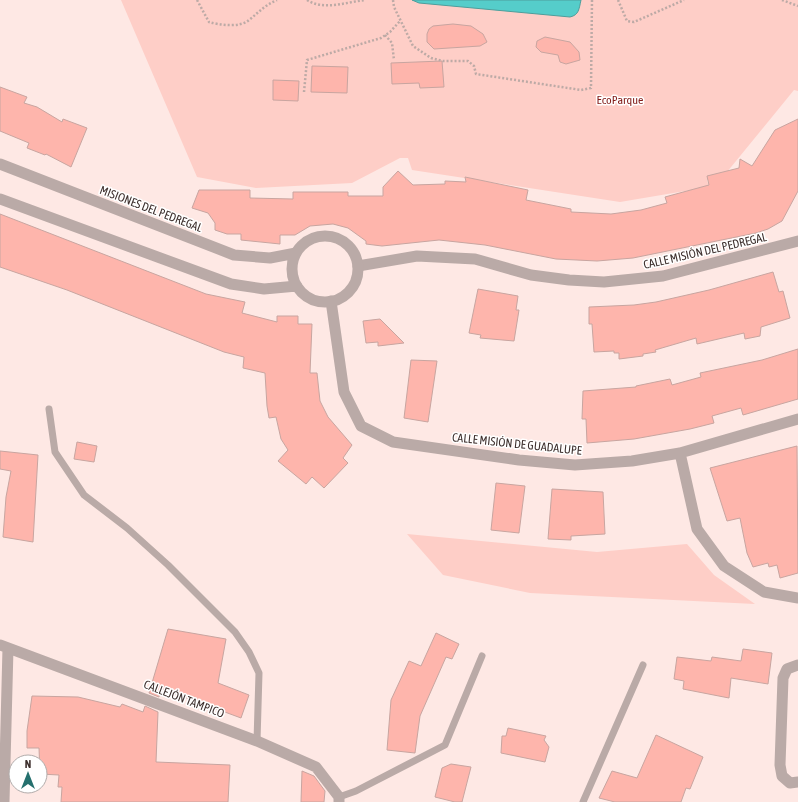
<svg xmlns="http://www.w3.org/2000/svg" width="798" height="802" font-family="'Asap Condensed',sans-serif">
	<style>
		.green { fill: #fecec7 }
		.water { fill: #55cdca; stroke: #4e9e9b }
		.building { fill: #feb5ac; stroke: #c8a5a0 }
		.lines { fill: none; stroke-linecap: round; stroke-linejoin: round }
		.path { stroke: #bdaaa6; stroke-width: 2.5; stroke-dasharray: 2 2; stroke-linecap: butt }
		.service { stroke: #baaaa7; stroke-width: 7 }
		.minor { stroke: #baaaa7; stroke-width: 11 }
		.tertiary { stroke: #baaaa7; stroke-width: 11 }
		.labels { text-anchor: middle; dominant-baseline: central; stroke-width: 3; stroke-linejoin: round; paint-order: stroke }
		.park-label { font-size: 12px; fill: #821c18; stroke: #fff }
		.street-label { font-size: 12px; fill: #3d2f2d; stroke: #fff }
	</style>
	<rect width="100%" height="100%" fill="#fee8e4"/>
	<path class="green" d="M121,0h677v91l-4,-1 -67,82 -20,8 2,7 -89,15 -208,-32 -4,-12h-8l-48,25 -96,5 -59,-11z
		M407,534l190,18 90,-8 27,31 41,29 -225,-11 -87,-18z"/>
	<path class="water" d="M412,0h169c-2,9 -2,15 -11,17l-151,-14z"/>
	<path class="building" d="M453,24l18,2 12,8 4,8 -7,4 -46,3 -7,-7v-8l2,-5 4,-3z
		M545,37l25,5 9,10 1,8 -14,4 -6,-2 -2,-7 -17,-3 -5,-5 1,-6z
		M442,61l2,26 -24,1 -1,-5 -27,1 -1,-21z
		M312,66l36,1 -1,26 -36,-1z
		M273,80l26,1 -1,20 -25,-1z
		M0,87l27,10 -3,6 13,4 25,15 1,-3 24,9 -16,39 -25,-13 -1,1 -18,-7 2,-5 -29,-12z
		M798,119v72l-16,30 -14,8 -12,4 -123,25 -36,3 -41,-2 -71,-14 -46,-5 -57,6 -16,-2v-3l-18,-13 -15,-4 -23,2 -15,9h-15v9l-39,-4v-6h-14l-12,-4v-7l-7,-10 -16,-5 7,-18h51v8l43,1v-7h55v4h35v-9l15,-16 15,14 32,-1v-3l21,1 -1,-5 63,13 -2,10 45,9v3l40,2 30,-4 26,-7 -2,-6 44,-12 -2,-9 32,-8 1,-9 12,7 23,-36z
		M0,214l206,80 39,8 -3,11 35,9v-6h21v8h14l-2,49h7l3,28 8,16 24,28 -9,13 5,5 -24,25 -12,-11 -6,7 -28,-23 10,-11 -7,-11 -5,-22 -7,1 -2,-12 -2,-33 -22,-5 1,-11 -20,-5 -157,-62 -67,-23z
		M773,272l6,20 4,-1 7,27 -29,9 -1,9 -15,3 -1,-6 -47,11 -1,-6 -41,12 1,2 -13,2v2l-24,3v-6h-5v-2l-20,1 -2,-28h-3v-17l45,-2 22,-3 53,-12z
		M478,289l40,7 -2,14h3l-5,31 -34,-3 1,-3 -12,-2z
		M380,319l24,24 -26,3v-4l-12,1 -3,-22z
		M798,349v50l-55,16 -2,-7 -29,8 2,7 -24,6 -56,10 -47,4 -1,-24h-4l1,-28 53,-4v-1l34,-7 2,6 29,-8 -1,-4 62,-13z
		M411,360l26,1 -9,61 -24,-4z
		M77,442l20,4 -3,16 -20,-3z
		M797,446l1,127 -18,5 -3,-13 -8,2 -1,-4 -15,4 -6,-14 -7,-35 -13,3 -17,-53z
		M0,451l38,4 -5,87 -30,-5 3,-40 5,-26 -11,-2z
		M496,483l29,3 -6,47 -28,-3z
		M552,489l51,3 2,42 -34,2v4l-23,-1z
		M168,629l58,10 -8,44 31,12 -8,23 -81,-30 -1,9 -10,-4z
		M436,633l23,11 -7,15 -6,-2 -26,59 -5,37 -28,-3 4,-50 18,-39 12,5z
		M743,649l29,4 -4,31 -37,-6 -2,20 -46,-9 1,-8 -10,-2 3,-22 34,4 1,-4 29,4z
		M32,696l46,1 42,10 2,-3 21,8 2,-6 13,6 -2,50 74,3 -2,37h-167l1,-15h-4l1,-12 -19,-1 -1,-26h-12v-17z
		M508,728l38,8 -2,4 5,7 -4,15 -44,-9 1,-17h4z
		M656,735l47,22 -13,32 -4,-1 -5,14h-66l-16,-4 13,-27 25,7z
		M451,764l20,3 -9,35h-7l-20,-5 7,-29z
		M302,771l12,5 11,15 -1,11h-23z"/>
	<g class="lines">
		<path class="path" d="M197,0l12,22c11,3 31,6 40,-2 10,-8 16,-15 28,-20
			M307,0c17,11 39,2 58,0
			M393,0l1,7 19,39 18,12 12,3h25l6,5 2,8 105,16 10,-2 1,-88
			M618,0l9,21 7,1 50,-22
			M782,0l16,6
			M385,35l7,8 2,17
			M304,92l3,-32 74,-22 9,-6 10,-11"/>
		<path class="service" d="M49,409l6,43 29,43 43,33 41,37 67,67 14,20 10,21 -2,68
			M339,797l17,-6 89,-46 37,-89
			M583,802l60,-137"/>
		<path class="minor" d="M358,266l59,-10 58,3 56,16 38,5 35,2 59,-6 135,-35
			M331,301l13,91 17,34 32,16 126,18 56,5 57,-4 48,-8 118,-34
			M680,453l17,76 27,37 40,26 34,6
			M0,645l257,96 59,26 23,30v5
			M798,665l-11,4 -4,9 -3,87 2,11 8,7 8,-1
			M4,802l4,-154"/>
		<path class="tertiary" d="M0,164l234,91 36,3 26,-5
			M0,199l231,85 33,5 33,-3
			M292 269a33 33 0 1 1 66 0a33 33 0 1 1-66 0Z"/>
	</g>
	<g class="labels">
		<g class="park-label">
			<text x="620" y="100">EcoParque</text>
		</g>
		<g class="street-label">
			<text transform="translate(151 209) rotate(21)">MISIONES DEL PEDREGAL</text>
			<text transform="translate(705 251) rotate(-13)">CALLE MISIÓN DEL PEDREGAL</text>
			<text transform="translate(517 444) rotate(6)">CALLE MISIÓN DE GUADALUPE</text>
			<text transform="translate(184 699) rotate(21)">CALLEJÓN TAMPICO</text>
		</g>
	</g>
	<g transform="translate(28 774)"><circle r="19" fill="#ffffff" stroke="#b1acab"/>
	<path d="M0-3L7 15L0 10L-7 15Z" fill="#25706e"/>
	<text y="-6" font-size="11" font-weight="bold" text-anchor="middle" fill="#3d2f2d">N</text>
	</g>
</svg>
